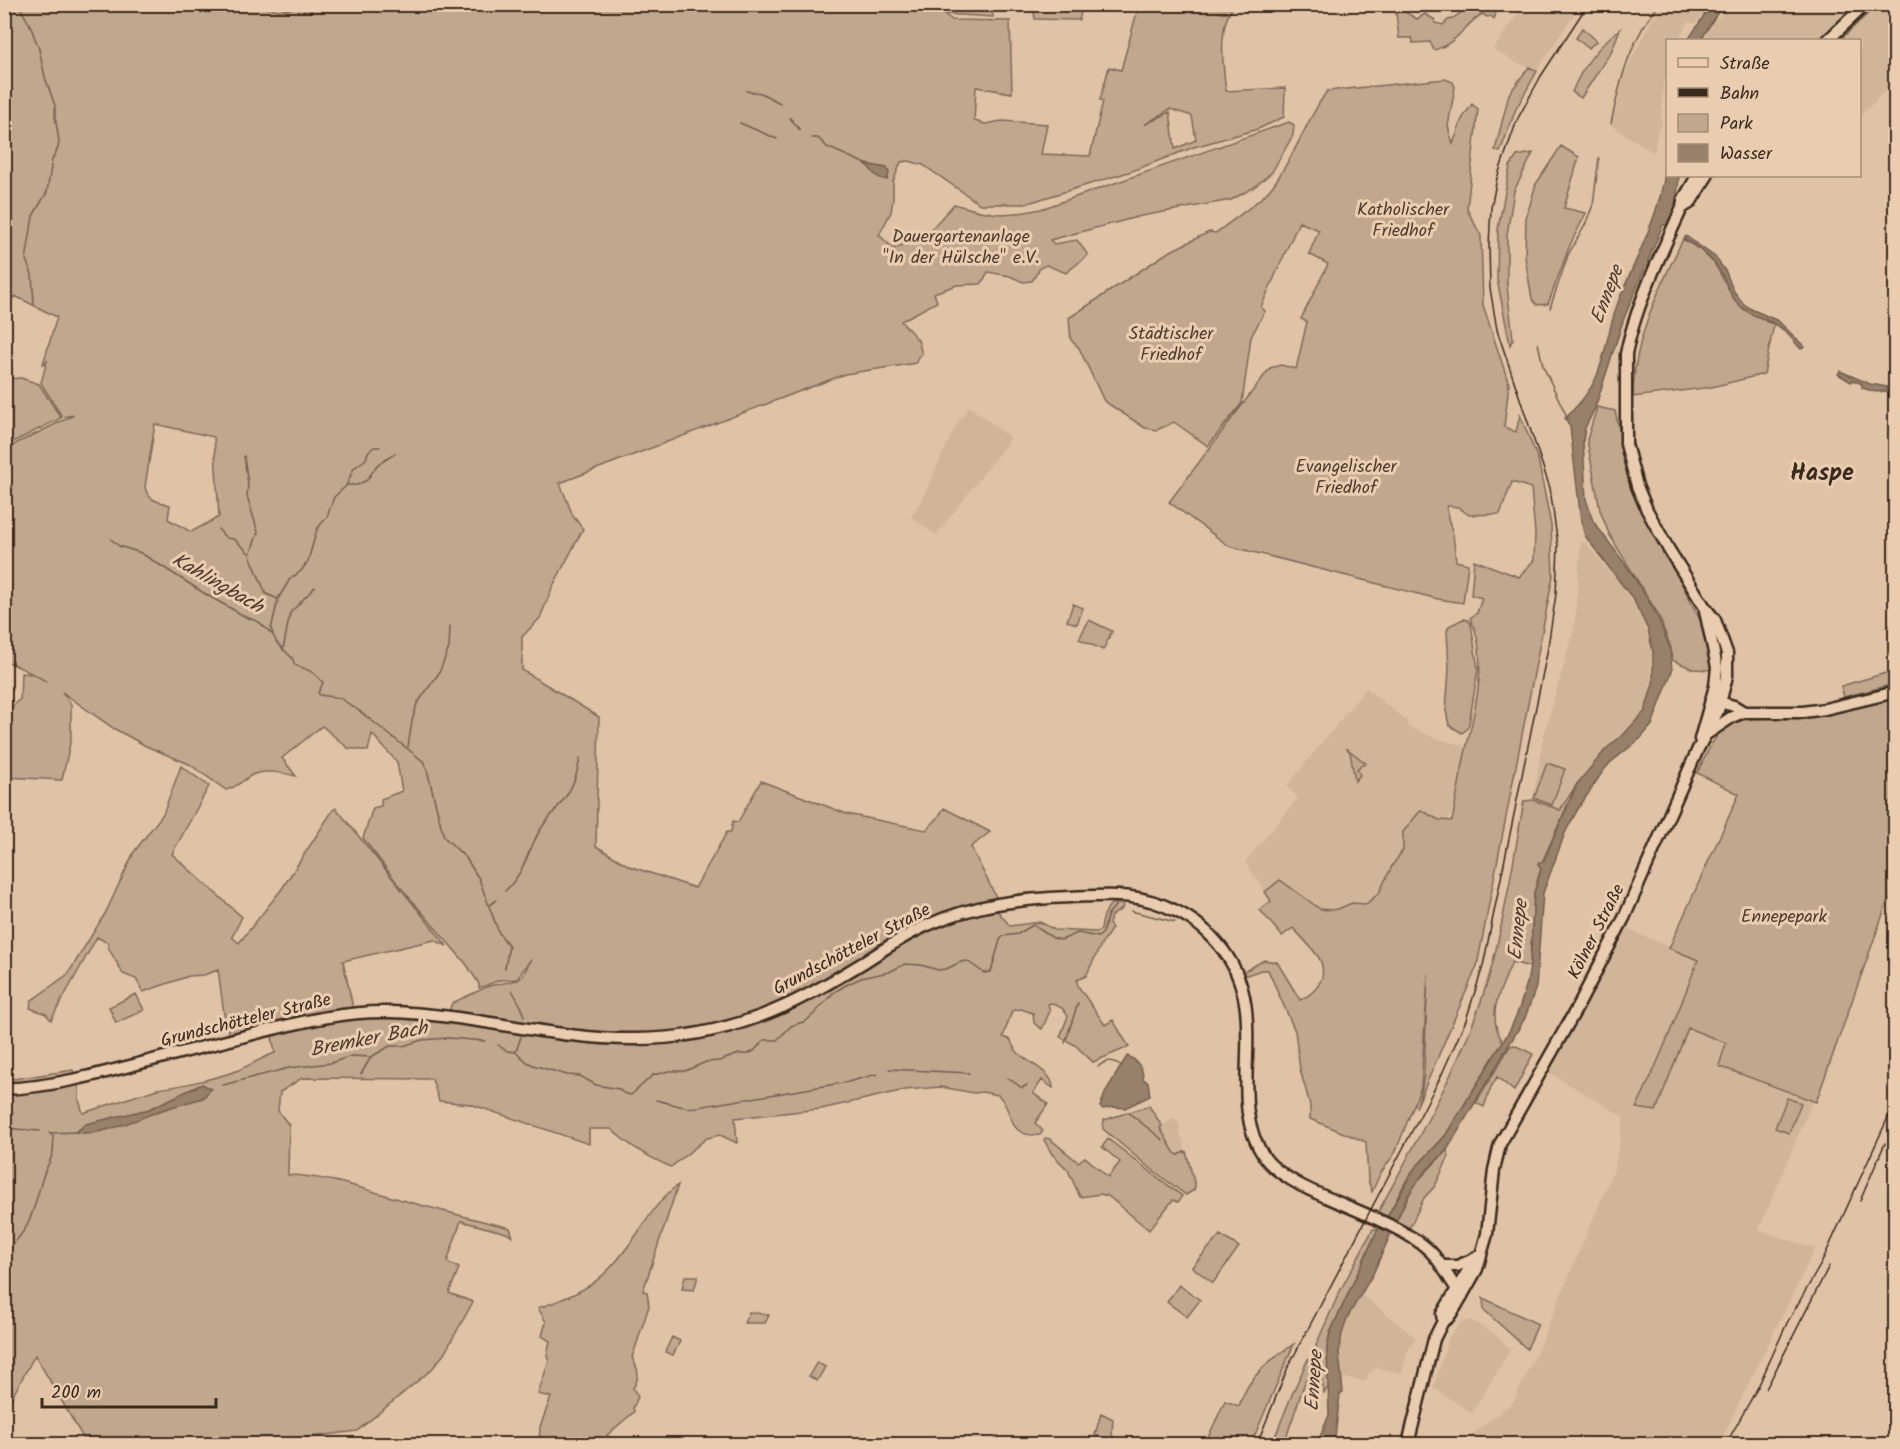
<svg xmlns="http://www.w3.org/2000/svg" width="1900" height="1449" font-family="Kalam,sans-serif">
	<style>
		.built { fill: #d0b59a }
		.green { fill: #c1a78e; stroke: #7e6856; stroke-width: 1.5; fill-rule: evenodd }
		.water { fill: #98806b; stroke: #735e4c; stroke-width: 1.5 }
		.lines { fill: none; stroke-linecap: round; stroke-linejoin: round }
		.stream { stroke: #735e4c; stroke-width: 1.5 }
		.secondary-casing { stroke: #3b2a1e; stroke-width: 15 }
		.primary-casing { stroke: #3b2a1e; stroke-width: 15 }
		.secondary { stroke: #eacdb0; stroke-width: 10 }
		.primary { stroke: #eacdb0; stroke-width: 10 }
		.rail { stroke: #3b2a1e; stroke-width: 1.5 }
		.labels { text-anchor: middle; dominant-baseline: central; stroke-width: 6; stroke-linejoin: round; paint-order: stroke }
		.park-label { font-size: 18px; fill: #4f3d2f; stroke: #eacdb0 }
		.street-label { font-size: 18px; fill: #3b2a1e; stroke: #eacdb0 }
		.water-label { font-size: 20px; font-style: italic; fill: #4e3b2d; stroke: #eacdb0 }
		.district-label { font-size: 24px; font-weight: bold; fill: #3b2a1e; stroke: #eacdb0 }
	</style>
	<rect width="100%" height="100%" fill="#e0c3a7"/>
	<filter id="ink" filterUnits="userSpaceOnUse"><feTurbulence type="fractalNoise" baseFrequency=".0167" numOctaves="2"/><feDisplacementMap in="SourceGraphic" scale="12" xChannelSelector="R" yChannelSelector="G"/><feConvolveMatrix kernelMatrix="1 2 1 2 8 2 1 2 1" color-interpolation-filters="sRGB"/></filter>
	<g filter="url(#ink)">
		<path class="built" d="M1524,5h56l-43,66 -22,-9 -22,-13z
			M1664,5h46l-15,19 -6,-3 -11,19h-10l-1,31 -4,14 -2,41 -4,6 -3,21 -42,-27 13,-54 26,-51z
			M1730,5h143l-37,35h-13l31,-34 -35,34h-116l10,-17z
			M1877,5h18v75l-35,37v-77h-20z
			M969,406l42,32 -75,97 -25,-18 12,-20 31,-68z
			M1581,542h4l37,44 15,24 9,21 6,23 -2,37 -8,23 -19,20 -18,15 -25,30 -20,31 -27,-10 11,-66 30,-105z
			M1366,688l41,33 1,5 27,12 30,8 -9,57 -8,19 -9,-2 -19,-10 -17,22v18l-11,16 -13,27 -13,11 -14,-1 -14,6 -8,1 -10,-1 -40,-29 -15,12 -20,-30 53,-64 -11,-12z
			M1625,928l80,34 19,74 3,31 88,28 -56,135 56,19 -96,195h-259l53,-42 27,-57 75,-178 9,-50 -76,-45z
			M1174,1118l6,8 -1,3 7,21 -9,5 -17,-28z
			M1362,1295l54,43 -9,14 -5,21 -26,-5 -8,6 -2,7 -25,-3 -2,-25 3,-18 6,-17z
			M1471,1320l22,13 18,16 -39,64 -39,-25 16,-51 12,-15z"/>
		<path class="green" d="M5,5h986l2,12 -49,-3 8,6 58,1 2,72 -36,-6 -2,34 11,3 17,-3 45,3 -6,30 49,2 13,-55 -3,-1 9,-33 12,3 18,-65h96c-18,18 -12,61 -9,86l59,-3 -1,29 -26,12 -64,18 -62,24 -107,33h-45l-57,-39 -14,-4 -8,1 -8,20v17l-2,13 -12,23 15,14 8,-4 16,-14 6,6 30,-33c36,11 51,13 87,5l248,-87 5,3 -1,10 -21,37 -19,16 -22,12 -90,16 -91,24 4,4 23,-4 11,15 -22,18 -20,-8 -6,3 -8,13 -9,1 -13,-6 -22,-4 -7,12 -24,1 -23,8 3,9 -36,19 17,19 4,14 -4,3 -2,6 -71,11 -285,109 13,33 10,13 -31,59 -12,30 -18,19v33l77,47 -3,129 33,20 66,22 32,-56h4l2,-11 5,1 23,-41 86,33 79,16 11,-11 7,-11 46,24 -19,15 24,48 3,7 -2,7 14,17 30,-4 15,8 41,2 5,-2c1,-10 3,-19 10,-26h9l3,2 -1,3 -11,7 -2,8 3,4 -11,17 -15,31 -9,4 1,6 27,39 8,-5 16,27 -36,15 -18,-17 -15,-8 8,-21 -6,-8 -11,-5 -3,1 2,7 -8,18 -8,-6 -1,-10 -12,-4 -9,2 -9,26 8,3c3,21 41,26 42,48l-11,-8 -9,13 15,11 -13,19 8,8 -3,4c-35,3 -25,-25 -42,-40l-16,-3 -8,1 -33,-6 -36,3 -84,19 -86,9 2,25 -17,-8 -13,3 -36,29c-23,-10 -42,-21 -60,-38h-22v15l-119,-40 -31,-3 -7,-22 -130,-1 -22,14 -2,19 11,14 -1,50c40,1 76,14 114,25 36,10 72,19 108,28l3,9 -7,-4 -45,-12 -14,41 12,6 -10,25 24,9 -29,52 -13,16 -74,61 -101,13h-80l-56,-6 -18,6h-24l7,-3 -50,-86 -30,55v-318l74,-9v17l4,13 74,-24c20,-2 60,-11 79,-18 13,-5 25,-13 39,-18l-4,-22 55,-15 122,-2 4,-11 37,-17 29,-6 5,-4 8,-17 -14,20 -17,1 -21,8v-4l-12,-19 -70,-82 -34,-45 10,-30 8,-2v-7l21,-8 -5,-29 -25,-28 -4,17 -20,-3 -26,-22 -40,32 14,18c-11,-3 -33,-7 -44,-1 -9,5 -16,13 -26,15l-37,-26 -43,-18 -33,-18 -51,-36 9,12v35l-9,41 -57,-3v-64l15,-14 1,-26 13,1 13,8c-14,-9 -28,-14 -42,-22v-208l12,-9 57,-28 -12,2 -21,-34 6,-22 -4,3 14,-47 -42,-21 -10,13zM1170,109l22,7 4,24 -21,9 -5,-37 -26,13zM155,424l59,13 5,80 -28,15 -23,-13 2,-14c-13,-4 -22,-4 -25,-18z
			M1033,5v-1l50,1 -4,15 -44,-1z
			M1479,5h19l-4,14 -3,-3 -4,1 -5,-3c-18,11 -24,29 -48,36l-4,-8 -17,1 -1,-5h-13l-3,-25 6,-3 15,9 8,-5 10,6v3l8,2 5,-5 4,-1 14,-10 8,2z
			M1873,5h4l-37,35h-4z
			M1582,28l15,13 -9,7 -12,-10z
			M1620,29l-8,21 -31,48 -9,-6c10,-25 27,-47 48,-63z
			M1529,67l8,4 -21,38 -16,43 -5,-2 14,-56z
			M1445,79l8,3 2,5 -7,39 5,18 9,-25 10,-15 6,5 -11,100 14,27 2,69 26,79 -5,43 12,5 4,-17 18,44 13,66 2,51 -76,390 -61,142 6,-20 2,-15 4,-99 -7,113 -26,66 -15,21 -8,18 -4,-12 -2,-38 -56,-23v-14l-10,-36 -5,-38 -27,-61h-7l-17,6 -1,-4 21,-12 13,2 23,38c15,-7 27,-20 21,-38 -3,-9 -21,-26 -28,-34l-11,8 -22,-26 11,-9 -6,-9 15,-12 40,29 10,1 8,-1 14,-6 14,1 13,-11 13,-27 11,-16v-18l18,-22 18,10 13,1c4,-21 8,-42 12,-63 9,-41 27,-101 6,-140l7,-5 5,-15 -11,-3 3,-35 45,17 15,-17 1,-27 -4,-45 -19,-6 -12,32 -31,1 -11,-8 -11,-1 1,12 5,16 3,27 12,3 -5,39 -25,-4 -209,-53 -60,-44 101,-134 11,-3 15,4 11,-47 -6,-3 27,-55 -19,-10 10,-24 -20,-8 -38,85 4,4 -14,26 -9,66 -34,43 -34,-24 -17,8 -12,-2 -41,-27 -25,-53 -8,-8 -2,-22 98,-65 42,-21 7,1c16,-13 43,-30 55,-45 23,-30 35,-67 56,-97z
			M1561,146l18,11 -15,51 22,5 -16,32 -22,59 -11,1 -5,-6 -7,-42 1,-39 10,-34z
			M1533,153l-19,38 -7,44v51l6,53 -3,6 -13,-66 1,-50 12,-63 7,-10z
			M1683,239l16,10 15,14 21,37 32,22 7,2 -10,50 -52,13 -79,10c0,-57 26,-108 50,-158z
			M21,378l18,6 22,34 -46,23 -10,8v-70z
			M1597,407l18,4 16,71 80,160 2,13 -2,15 -18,-1 -21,-9 -1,-12 -13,-34 -49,-80 -9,-24 -13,-70z
			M1073,604l10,4 -6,16 -10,-3z
			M1463,619l5,1 3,4 7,45 -9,55 -2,5 -5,4 -13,-8 -3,-14 3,-42 -2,-38 2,-5z
			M1089,620l23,11 -9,19 -24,-11z
			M1895,669v4l-6,4 1,8 -46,12 -3,-11 45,-13z
			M1895,696v198l-8,9 -71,199 -97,-36 7,-23 -38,-15 -32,83 -20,-3c24,-48 43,-98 62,-148l-29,-12 70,-154 -42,-21c9,-17 18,-43 36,-51 6,-2 14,-2 20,-3v-2z
			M1346,748l20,15 -2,2 -2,-1 -5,5 3,6 -5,6 -5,-29z
			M1547,763l18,6 -13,36 -18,-7z
			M181,766l28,20 -37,68 70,63 -10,20 7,6 42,-53 52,-80 3,-2 111,138 -13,-6 -91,21 10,47 -123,28 -6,-22 -6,-44 -14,5 -15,1 -46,16 -7,-13 -13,-5 -15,-27v-4l-11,-6 -46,83 -5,-6 -16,-6 1,-7 37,-27 38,-62 28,-60 29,-38z
			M1577,784l-35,78 -3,1 2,5 -7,25 -4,74 -18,-5c-11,28 -27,52 -9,80l-58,94 -38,43 -21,40 -9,-5c43,-80 91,-160 115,-248 14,-54 22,-110 32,-165l9,-1 27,10z
			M136,994l8,16 -28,13 -7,-16z
			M1514,1045l19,9 -19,37 -17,-14 -6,10 -7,20 -8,-4 34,-57z
			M73,1070l2,6 -70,9v-7l8,1z
			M1787,1098l14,5 -12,30 -14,-5z
			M1149,1106l13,20 -2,2 14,24 4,3 8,-4 9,35 -1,4 -8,5 -40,-30 -43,-36 1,-9z
			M1045,1138l5,1 28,23 7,-5 23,20 12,-15 -18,-15 6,-8 74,57 -4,6 -5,-2 -24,30 -41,-34 -8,-2 -20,3 -12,-27 -16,-16 -8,-14z
			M1447,1150l2,6 -14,30 -11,12 -15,31 -14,-6 19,-38z
			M678,1185l-35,106 4,1 2,14 -17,52c7,12 8,19 1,30l5,9 -5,11 1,4 -27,23 8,9h-76l1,-17 11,-30 -13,-3 11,-33 -2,-6 3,-14 -8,-5 4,-14 -8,-14c55,-18 68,-30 101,-77 12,-17 22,-34 39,-46z
			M1373,1229h5l-48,104 -3,15 2,38 -5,7 -5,-27 -14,16 -21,62h-12l21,-52 15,-33 10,-5 -2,-9 23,-52z
			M1220,1235l19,12 -26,36 -21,-16z
			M685,1276h13l-4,14 -12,-1z
			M1179,1285l21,15 -13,17 -20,-15z
			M1483,1298l55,26 -11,25 -43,-39z
			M749,1312l20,3 -4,8h-21z
			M672,1337l8,4 -7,14 -8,-3z
			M1294,1344l-43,100h-46l20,-43 14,5c9,-29 30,-46 55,-62z
			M817,1362l8,5 -8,14 -8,-5z
			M1101,1413l12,6 -1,14 2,8 -19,-6z
			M338,1439l5,1 4,4h-63z"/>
		<path class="water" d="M1711,5h13l-8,10 -15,25h-13z
			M1667,153l1,23h11c-1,15 -4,35 -11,49h-5l-39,93 -29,90 -10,20 -2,13 3,58 7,22 38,51 24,39 15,37 2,23 -20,54 -11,13 -31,25 -7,8 -25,38 -13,24 -22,60 -7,94 -11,31 -78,132 -24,24 -16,23 -34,77 -26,44 -5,16 -3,19 4,39 -3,2 -5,43 -5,7h-13l12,-29 -2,-67 3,-15 48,-104 8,-10 28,-50 31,-33 65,-106 9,-21 8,-26 3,-16 4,-74 7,-24 -3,-4v-2l5,-1 34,-78 29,-35 19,-16 20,-22 8,-28v-31l-5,-22 -15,-31 -48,-63 -4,-15 -11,-94 -5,-9c14,-13 28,-29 34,-48 8,-22 11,-48 20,-70 20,-49 46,-95 48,-147z
			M866,164l21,4 2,5 -2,7c-11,-1 -14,-8 -21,-16z
			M1686,236l29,21 11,15 7,18 10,13 6,5 29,13 27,26 -4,2c-7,-7 -14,-18 -23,-23 -12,-8 -27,-9 -38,-20 -9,-8 -11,-17 -16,-28 -8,-17 -24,-30 -40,-39z
			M1840,371l30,13 18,3 -2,4 -10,1 -14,-4v-4l-9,-4 -2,2 -13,-8z
			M1127,1056c9,2 17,14 16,23l5,3 2,14 -25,12 -12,-1 -10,2 -3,-2 6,-16z
			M202,1084l9,5 -8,9c-14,4 -28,8 -41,12 -22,8 -64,28 -86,22l10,-8 63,-15z"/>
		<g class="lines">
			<path class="stream" d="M18,4l12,21 9,24 6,28 10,29v10l4,25 -1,7 -6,12 -5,32 -14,24 -4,26 -3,18 6,14 2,30
				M257,4c20,7 24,10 45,0
				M300,7l9,1 3,4
				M746,91l15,2 19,10
				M790,118l10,12
				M740,123l37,16
				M1611,124c9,-43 19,-86 49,-120
				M812,138h6l9,9 39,17
				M1550,308l18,-53 17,-30 8,-20 6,-47
				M1538,343l5,23 25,53
				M244,456l4,28 -1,12 11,36 -8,23 16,39 10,4 2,2 -7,29 2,5
				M347,485h10l10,-5 10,-15 19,-12
				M218,529l8,9 8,1 15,14
				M111,539l8,7 22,7 66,42 39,22 13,5 14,13 4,8 15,15 3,7c12,4 20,7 28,18l-5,10 2,2 20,3 18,12 65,51 3,5 18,71 22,21 13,21 20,54 10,13 -4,22
				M278,599l12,-20 11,-8 7,-10 9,-32 10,-12 7,-20 12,-11 8,-18 12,-9 2,-7 6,-5h6
				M283,650l7,-37 25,-26
				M408,747l4,-26 5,-17 22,-31 10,-25 1,-22
				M505,891c20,-18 23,-43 37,-64 20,-27 32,-33 38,-69
				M490,905l6,-5
				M1131,911l44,11
				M512,990l10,18 2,9
				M1065,1043l13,-40
				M498,1045l9,6 9,1 11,10 6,3 34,10 13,1 16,9 23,4 4,4 8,2 22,-20 16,-4h16l21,-9 13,-1 20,-7h9l6,-3 10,-11h13l14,-14 15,-5 9,-8 18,-20 13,-8 15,-7 28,-6 16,-8 16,1 17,5 8,-1 15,-7 6,-1 17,12 7,-1 9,-32 3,-4 15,-2 15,-9 20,13 8,2 17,-7 20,4 5,-4 5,-19 8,-9
				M516,1051l5,-14
				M1098,1067c8,-8 15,-7 24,-1
				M889,1069l80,4
				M361,1074l10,-17
				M1008,1078l14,10 5,-3
				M223,1085l66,-17 42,-5 20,-7 20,1 19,-11h13l19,-6 26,-2 37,3
				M656,1100l32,8 10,-1 150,-25 29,-8
				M1129,1113l34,27
				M4,1128l36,3
				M50,1133l26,-1
				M4,1253c28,-25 28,-40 38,-73 5,-18 14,-22 11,-44l-4,-3"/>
			<g class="secondary-casing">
				<path id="secondary" d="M1711,700l23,6 10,6
					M1708,733l24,-16 12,-5h59l22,-3 71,-17
					M4,1089c47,-2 92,-14 137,-26 40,-10 80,-21 120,-31 43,-11 85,-21 129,-20 83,2 164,28 246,27 41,0 83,-8 122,-22 36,-13 70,-33 103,-53 21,-13 43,-29 67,-39 47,-21 92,-26 143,-28 39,-2 68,-5 105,14 19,9 35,23 47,39 51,68 -1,147 42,208 9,12 24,21 37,28 35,18 101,39 128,65 13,13 20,31 32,45
					M1442,1266h15l17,-7"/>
			</g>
			<g class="primary-casing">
				<path id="primary" d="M1828,40l38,-36
					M1682,208l8,-5 17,-27
					M1700,739l15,-53 2,-19 -13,-61
					M1443,1321l5,-3 7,-10 22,-39 10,-35 7,-64 6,-26 78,-138 46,-88 74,-169 20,-38 9,-35v-23l-12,-33 -11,-14 -35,-56 -22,-40 -10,-24 -11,-42v-90c9,-47 36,-103 56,-146l1,-8 14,-24
					M1408,1444l26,-105 9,-18 -1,-7 34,-57"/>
			</g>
			<use href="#secondary" class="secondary"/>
			<use href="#primary" class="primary"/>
			<path class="rail" d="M1860,1201l25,-58
				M1766,1389l63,-123
				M1257,1444l31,-77 153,-291 25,-56 17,-54 64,-313 9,-59 2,-48 -8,-58 -53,-158 -7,-42 -1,-43 2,-37 6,-30 20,-58 24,-44 47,-72
				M1726,1444l32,-57 29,-64 34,-59 75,-164"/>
		</g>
	</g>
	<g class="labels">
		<g class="park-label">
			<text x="1403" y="210">Katholischer<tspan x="1403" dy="21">Friedhof</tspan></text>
			<text x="961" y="237">Dauergartenanlage<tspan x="961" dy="21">"In der Hülsche" e.V.</tspan></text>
			<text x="1171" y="334">Städtischer<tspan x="1171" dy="21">Friedhof</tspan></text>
			<text x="1346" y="467">Evangelischer<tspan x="1346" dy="21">Friedhof</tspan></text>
			<text x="1784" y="917">Ennepepark</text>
		</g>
		<g class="street-label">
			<text transform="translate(1597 932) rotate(-63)">Kölner Straße</text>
			<text transform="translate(852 950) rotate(-28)">Grundschötteler Straße</text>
			<text transform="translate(246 1021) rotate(-14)">Grundschötteler Straße</text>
		</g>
		<g class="water-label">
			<text transform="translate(1608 295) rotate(-69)">Ennepe</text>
			<text transform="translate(217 584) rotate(30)">Kahlingbach</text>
			<text transform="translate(1519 930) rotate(-84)">Ennepe</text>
			<text transform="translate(369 1040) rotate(-11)">Bremker Bach</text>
			<text transform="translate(1315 1381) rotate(-86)">Ennepe</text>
		</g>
		<g class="district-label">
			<text x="1822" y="473">Haspe</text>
		</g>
	</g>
	<rect width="1900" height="1449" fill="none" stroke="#eacdb0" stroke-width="24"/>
	<rect x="12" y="12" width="1876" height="1425" fill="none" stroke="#3b2a1e" stroke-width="2" filter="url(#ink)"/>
	<rect x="1666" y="39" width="195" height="138" fill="#eacdb0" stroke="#a48c76" stroke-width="1.5"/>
	<rect x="1678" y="58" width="30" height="9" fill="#eacdb0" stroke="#a48c76" stroke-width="1.5"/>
	<text x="1720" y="69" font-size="18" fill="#3b2a1e">Straße</text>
	<rect x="1678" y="88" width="30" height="9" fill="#3b2a1e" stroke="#a48c76" stroke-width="1.5"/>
	<text x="1720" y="99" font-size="18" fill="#3b2a1e">Bahn</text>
	<rect x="1678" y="114" width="30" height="18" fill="#c1a78e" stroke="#a48c76" stroke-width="1.5"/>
	<text x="1720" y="129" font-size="18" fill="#3b2a1e">Park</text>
	<rect x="1678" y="144" width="30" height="18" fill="#98806b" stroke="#a48c76" stroke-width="1.5"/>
	<text x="1720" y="159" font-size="18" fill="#3b2a1e">Wasser</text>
	<path d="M42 1398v9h174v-9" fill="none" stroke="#3b2a1e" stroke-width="3"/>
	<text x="51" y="1398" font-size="18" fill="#3b2a1e" stroke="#eacdb0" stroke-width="4.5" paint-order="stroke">200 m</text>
</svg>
